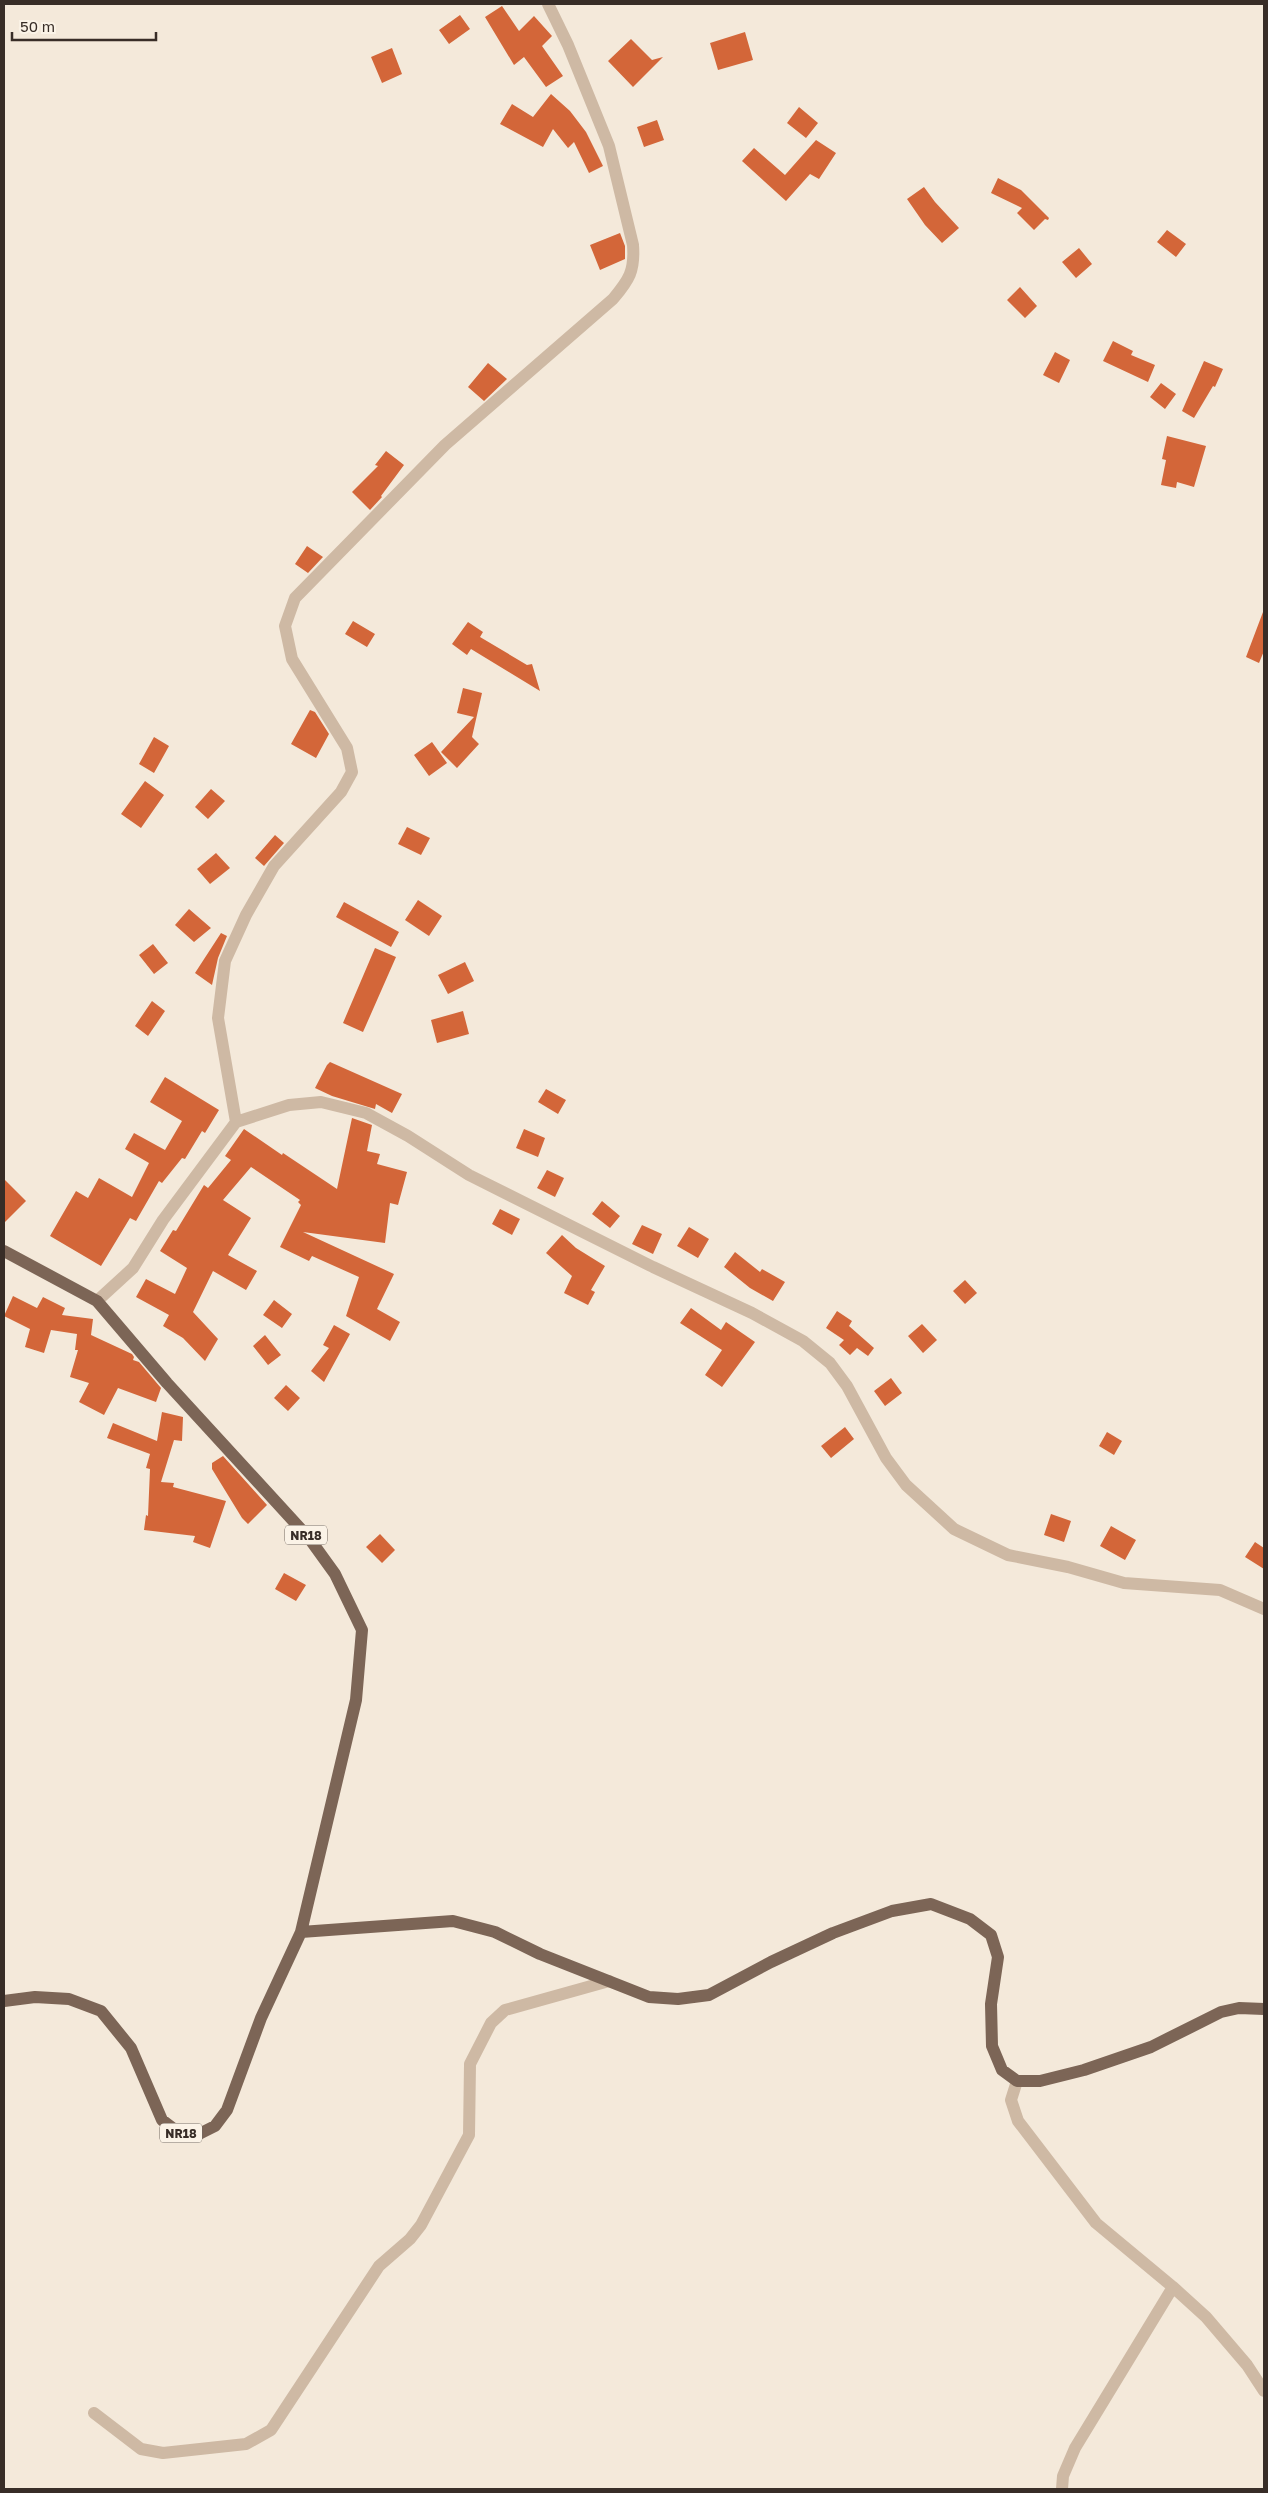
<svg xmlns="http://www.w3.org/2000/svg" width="1268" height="2493" font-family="'Golos Text',sans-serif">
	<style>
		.building { fill: #d36639 }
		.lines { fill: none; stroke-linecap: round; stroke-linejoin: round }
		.minor { stroke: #ceb9a4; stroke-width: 12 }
		.major { stroke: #7c6556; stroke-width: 12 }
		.labels { text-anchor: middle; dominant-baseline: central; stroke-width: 4; stroke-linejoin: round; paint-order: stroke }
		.shield { fill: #fbf3e7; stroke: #726861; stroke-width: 1 }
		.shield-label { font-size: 12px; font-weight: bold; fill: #382d27 }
	</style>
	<rect width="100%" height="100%" fill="#f4e9da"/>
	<path class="building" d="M502,6l17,25 15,-15 18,20 -10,10 21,30 -17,11 -22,-30 -10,8 -29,-48z
		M460,15l10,14 -21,15 -10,-14z
		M745,32l8,28 -35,10 -8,-27z
		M631,39l21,21 11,-3 -30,30 -25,-26z
		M392,48l10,26 -20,9 -11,-26z
		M551,94l19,17 16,21 17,34 -14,7 -15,-31 -6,6 -15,-19 -10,18 -43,-23 12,-20 21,13z
		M799,107l19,16 -12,15 -19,-15z
		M657,120l7,20 -20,7 -7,-20z
		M816,140l20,13 -17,26 -9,-5 -24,27 -44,-40 12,-13 31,27z
		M998,178l23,12 28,28 -1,2 -3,-1 -11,11 -17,-17 5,-5 -31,-15z
		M924,187l11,15 24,26 -17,15 -17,-18 -18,-26z
		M1167,230l19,14 -10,13 -19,-15z
		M620,233l5,13v13l-25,11 -10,-25z
		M1079,248l13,16 -16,14 -14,-16z
		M1020,287l17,19 -12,12 -18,-18z
		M1113,341l20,10 -2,4 24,10 -7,17 -45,-21z
		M1055,352l15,8 -11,23 -16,-8z
		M1204,361l19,8 -8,18 -2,-1 -19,32 -12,-7z
		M488,363l19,16 -23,22 -16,-14z
		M1161,383l15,11 -11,15 -15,-12z
		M1167,436l39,10 -12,41 -17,-5 -1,6 -15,-3 5,-25 -4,-1z
		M386,451l18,14 -23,31 1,1 -12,13 -18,-18 26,-26 -3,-1z
		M307,546l16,11 -15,16 -13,-9z
		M1263,612l1,39 -5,12 -13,-6z
		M353,621l22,13 -8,13 -22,-13z
		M468,622l15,10 -3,5 47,28 5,-1 8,27 -69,-42 -4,6 -15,-11z
		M463,688l19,5 -10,44 7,7 -22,24 -16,-16 33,-35 -17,-4z
		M310,710l5,2 14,22 -13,24 -25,-14z
		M154,737l15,9 -15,27 -15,-9z
		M432,742l15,21 -18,13 -15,-21z
		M145,781l19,14 -23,33 -20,-14z
		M211,789l14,12 -17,18 -13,-12z
		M407,827l23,11 -9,17 -23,-11z
		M275,835l9,8 -20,23 -9,-8z
		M216,853l14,15 -20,16 -13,-15z
		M418,900l24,16 -13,20 -24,-16z
		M344,902l55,30 -8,15 -55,-30z
		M189,909l22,19 -17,14 -19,-17z
		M221,933l6,3 -9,22 -6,27 -17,-12z
		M153,944l15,19 -14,11 -15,-19z
		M375,948l21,9 -33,75 -20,-9z
		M465,962l9,19 -26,13 -10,-19z
		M152,1001l13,10 -17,25 -13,-10z
		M463,1011l6,23 -32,9 -6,-23z
		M330,1062l72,32 -10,19 -16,-9 -1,5 -43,-13 -17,-8 12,-23z
		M165,1077l54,33 -14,23 -3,-2 -17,28 -3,-1 -20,25 -3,-2 -23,40 -6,-3 -29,48 -51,-30 26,-45 12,7 11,-20 33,19 17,-34 -24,-14 9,-16 31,17 17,-29 -32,-19z
		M546,1089l20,11 -8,14 -20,-12z
		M352,1118l20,7 -5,26 13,3 -3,10 30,8 -9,33 -8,-2 -5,40 -82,-11 91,42 -17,35 23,13 -10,19 -44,-25 13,-39 -47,-21 -3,5 -29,-14 21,-42 -3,-3 2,-2 -49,-33 -28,33 28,18 -23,37 29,16 -11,19 -33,-19 -20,41 25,27 -13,22 -22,-23 -20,-12 6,-11 -33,-18 10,-18 29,15 12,-26 -27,-17 13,-21 3,1 28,-46 4,3 23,-28 -6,-4 19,-27 38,26 1,-2 54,36z
		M524,1129l21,9 -7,19 -22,-9z
		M547,1170l17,8 -9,19 -18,-9z
		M4,1179l22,22 -22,22z
		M602,1201l18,15 -10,12 -18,-14z
		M500,1209l20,10 -8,16 -20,-11z
		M642,1225l20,9 -9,20 -21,-10z
		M689,1227l20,12 -11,19 -21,-12z
		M562,1235l14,13 29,18 -14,24 4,2 -7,13 -24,-12 8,-17 -26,-23z
		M735,1252l25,20 2,-3 23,13 -12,19 -23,-13 -26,-21z
		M965,1280l12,13 -12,11 -12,-13z
		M13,1296l24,12 6,-11 22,11 -3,7 31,4 -2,16 41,19 2,3 -1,3 6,2 22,26 -5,14 -38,-14 -14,27 -25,-13 10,-19 -19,-6 8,-27h-3l2,-16 -26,-4 -7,23 -19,-6 5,-18 -26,-13z
		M274,1300l18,14 -10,14 -19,-13z
		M691,1308l30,22 5,-8 29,20 -33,45 -17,-12 17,-25 -42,-27z
		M837,1311l15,10 -3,5 25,22 -6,8 -11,-8 -7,7 -11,-10 5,-5 -18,-12z
		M922,1324l15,16 -14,13 -15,-17z
		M334,1325l16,9 -26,48 -13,-11 18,-23 -6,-3z
		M265,1335l16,20 -13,10 -15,-19z
		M891,1378l11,15 -17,13 -11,-15z
		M286,1385l14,13 -12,13 -14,-13z
		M162,1412l21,5 -1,24 -8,-1 -13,42 13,1 -1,4 53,14 -16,47 -17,-6 2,-6 -51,-6 2,-15 2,1 2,-47 -4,-1 4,-14 -43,-16 6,-15 44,18z
		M845,1427l9,12 -23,19 -10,-12z
		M1107,1432l15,9 -8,14 -15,-9z
		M223,1456l44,49 -19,19 -6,-6 -30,-49v-6z
		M1051,1514l20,7 -7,21 -20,-7z
		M1111,1526l25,14 -11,20 -25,-14z
		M380,1534l15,16 -13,13 -16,-16z
		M1255,1542l9,6v21l-19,-12z
		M284,1573l22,12 -10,16 -21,-12z"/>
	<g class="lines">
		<path class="minor" d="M236,1122l-18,-104 7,-57 21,-46 28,-49 67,-74 11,-20 -5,-24 -55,-89 -7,-33 10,-28 150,-153 168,-146c16,-19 22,-28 20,-54l-24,-99 -41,-101 -20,-41
			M97,1301l36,-33 30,-48 73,-98 53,-17 32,-3 45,11 42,23 61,39 184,92 99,46 51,28 27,22 17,23 39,72 20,27 48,44 54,26 60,12 56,16 96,7 44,19
			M1017,2081l-6,19 7,21 78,102 77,64 33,30 41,48 17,26
			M94,2413l47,36 22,4 83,-9 25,-14 108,-164 31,-27 11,-14 48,-90 1,-71 21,-41 14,-13 104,-29
			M1062,2489l1,-13 12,-28 98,-161"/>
		<path class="major" d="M4,1251l93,50 70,82 142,155 26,36 27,56 -6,70 -55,232 -40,86 -34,92 -12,16 -16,8 -20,-1 -17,-13 -31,-72 -30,-37 -32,-12 -34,-2 -31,4
			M301,1932l152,-11 42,11 45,22 109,43 29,2 31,-4 62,-33 62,-29 59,-22 39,-7 39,15 21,16 7,22 -7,47 1,42 10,24 15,11h23l44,-11 67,-23 70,-35 18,-4 25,1"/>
	</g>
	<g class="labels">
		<g class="shield">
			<rect x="285" y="1525.5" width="42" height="19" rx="4"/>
			<rect x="160" y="2123.5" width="42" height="19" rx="4"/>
		</g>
		<g class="shield-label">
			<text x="306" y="1535">NR18</text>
			<text x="181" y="2133">NR18</text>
		</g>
	</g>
	<rect width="1268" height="2493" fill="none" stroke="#382d27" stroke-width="10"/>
	<path d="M12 32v8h144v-8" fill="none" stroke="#382d27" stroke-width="2.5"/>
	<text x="20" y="32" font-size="15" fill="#382d27" stroke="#fbf3e7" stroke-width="4" paint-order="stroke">50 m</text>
</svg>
